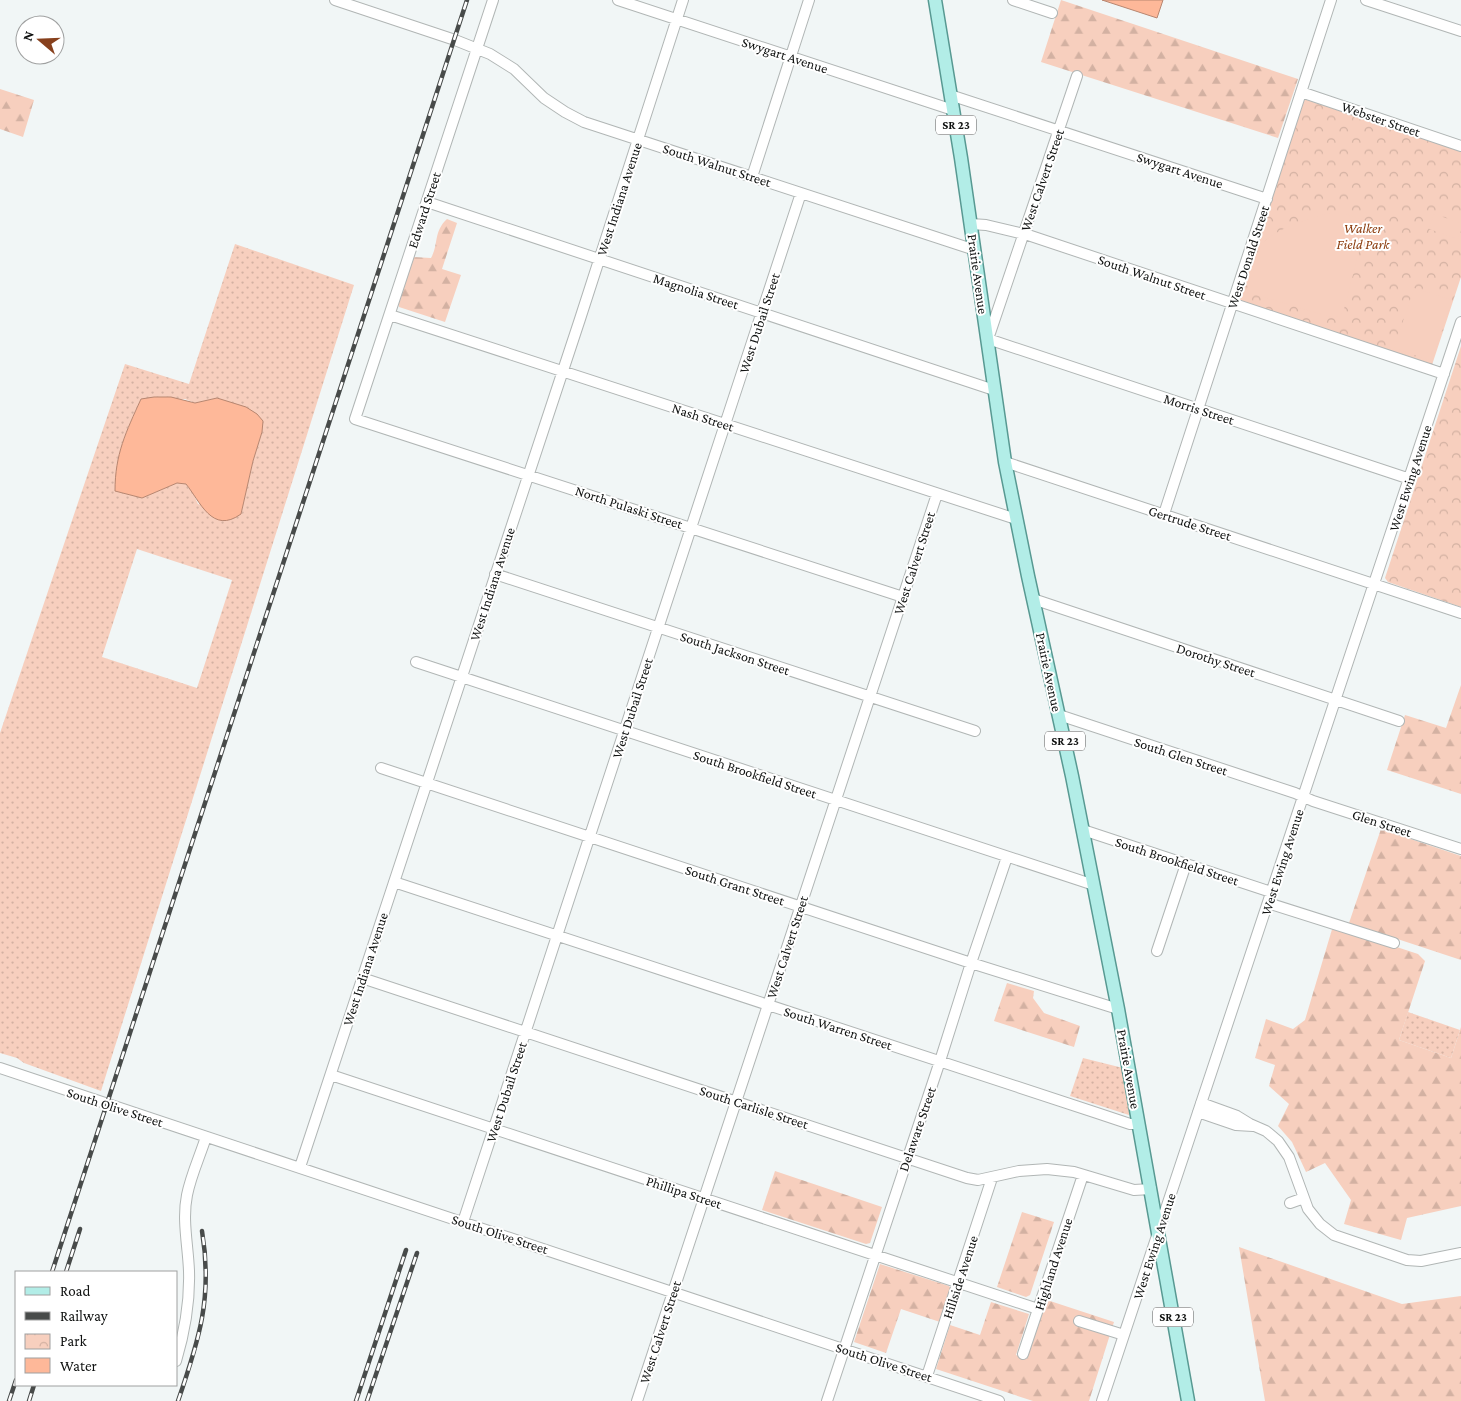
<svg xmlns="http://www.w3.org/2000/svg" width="1461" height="1401" font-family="'Crimson Pro',serif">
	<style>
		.grass { fill: url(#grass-dots); fill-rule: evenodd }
		.forest { fill: url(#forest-firs) }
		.park { fill: url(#park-crowns) }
		.garden { fill: #f7cfbe }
		.water { fill: #feb899; stroke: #b78670 }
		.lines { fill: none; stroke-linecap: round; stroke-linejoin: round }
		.minor-casing { stroke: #b1b6b5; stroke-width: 12 }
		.major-casing { stroke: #589992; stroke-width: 15 }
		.minor { stroke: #fff; stroke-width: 10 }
		.major { stroke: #b2ede7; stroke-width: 12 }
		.rail-casing { stroke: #484b4a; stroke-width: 4.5 }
		.rail { stroke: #fff; stroke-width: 2.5; stroke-dasharray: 8; stroke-linecap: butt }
		.labels { text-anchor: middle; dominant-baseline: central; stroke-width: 4; stroke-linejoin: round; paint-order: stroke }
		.shield { fill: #fff; stroke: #585958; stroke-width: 1 }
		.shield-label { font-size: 12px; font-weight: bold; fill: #101211 }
		.street-label { font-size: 14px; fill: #101211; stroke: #fff }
		.park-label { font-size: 14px; font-style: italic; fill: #8a3a0b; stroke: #fff }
	</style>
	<defs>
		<pattern id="grass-dots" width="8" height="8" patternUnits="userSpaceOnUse" patternTransform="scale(1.25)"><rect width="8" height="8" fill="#f7cfbe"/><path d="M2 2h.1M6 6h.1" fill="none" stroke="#d3b1a2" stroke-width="1.8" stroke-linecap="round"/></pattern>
		<pattern id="forest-firs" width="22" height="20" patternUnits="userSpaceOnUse" patternTransform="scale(1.25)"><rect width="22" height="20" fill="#f7cfbe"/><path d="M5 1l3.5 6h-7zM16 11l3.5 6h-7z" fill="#d3b1a2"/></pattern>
		<pattern id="park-crowns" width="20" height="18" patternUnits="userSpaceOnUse" patternTransform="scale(1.25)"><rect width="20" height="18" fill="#f7cfbe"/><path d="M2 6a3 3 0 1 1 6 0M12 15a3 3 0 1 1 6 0" fill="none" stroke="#d3b1a2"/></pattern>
	</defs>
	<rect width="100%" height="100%" fill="#f1f6f6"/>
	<path class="grass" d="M235,244l119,41 -253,806 -77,-28 -7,-5 -17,-5v-320l125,-369 64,20zM217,398l45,34 -9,29 -12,53 -43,-10 -5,-11 -7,-9 -9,-1 -35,15 -26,-7c-1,-37 10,-59 25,-92h44l10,4zM137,549l95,31 -35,108 -95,-31z
		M1408,1012l52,18 -9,28 -52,-18z
		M1083,1058l40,10 9,48 -62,-20z"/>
	<path class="forest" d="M1061,0l237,79 -20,59 -237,-76z
		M0,89l34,11 -11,37 -23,-8z
		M447,219l10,4 -15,46 19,6 -16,47 -46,-15 -1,-4 15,-46 18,1c8,-14 2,-26 16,-39z
		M1461,685v109l-74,-24 18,-55 41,13z
		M1381,829l80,27v104l-112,-37z
		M1333,926l85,28 7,7 -26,79 52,18 10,-31v179l-54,12 -6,22 -57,-16 7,-24 -26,-37 -19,9 -14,-30 -14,-16 11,-22 -20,-18 6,-21 -20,-7 11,-39 27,10 12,-9z
		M1007,983l27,8 -1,7 11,15 36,13 -6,21 -80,-26z
		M775,1171l107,36 -12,36 -4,1 -104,-34z
		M1022,1212l32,10 -24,73 -4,2 -29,-10z
		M1239,1247l163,57 59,-8v105h-196z
		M880,1264l69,22 2,3 -11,33 -39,-13 -15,44 -32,-11z
		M1047,1300l67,22 -25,79h-56l-97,-32 14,-44 30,10 11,-33 38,12 -13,41 11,4z"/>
	<path class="park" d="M1304,99l157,52v126l-29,88 -193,-65z
		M1461,346v261l-73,-25 -3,-4z"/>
	<path class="garden" d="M1332,213h11l24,8 -24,92 -9,5 -88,-26c3,-10 11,-42 16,-48 9,-13 54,-29 70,-31z
		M1434,214l27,9v7l-3,9 -29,-10z
		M1414,288l38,12 -20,61 -38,-13z"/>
	<path class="water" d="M1102,0h61l-6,18z
		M154,397h17l24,6 22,-5 29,9 11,7 6,7 -1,11 -9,29 -12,53c-29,21 -41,-13 -55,-30l-9,-1 -35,15 -27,-7c0,-37 11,-59 26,-92z"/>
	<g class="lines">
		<g class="minor-casing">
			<path id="minor" d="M335,0l120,40 35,14 24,15 30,29 21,14 19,10 391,128
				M493,0l-138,419 548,178
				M618,0l335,110
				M1013,0l39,13
				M1366,0l95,31
				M1077,76l-89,263 422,140
				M1301,92l160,54
				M950,95l317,104
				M752,177l57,-177
				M427,202l567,188
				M971,224l15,1 42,10 416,139
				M390,315l626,204
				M1005,462l456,151
				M1164,514l167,-514
				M495,574l480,157
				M1033,599l366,122
				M416,662l678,223
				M1059,715l236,78 18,8 148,48
				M381,768l590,195 147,46
				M1083,830l188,62
				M394,882l703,231 33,11h9
				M1268,903l126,40
				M1157,951l29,-87
				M362,978l605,200 11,2 41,-9 28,-2 27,3 60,18 17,-1
				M0,1068l999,333
				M331,1075l707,234
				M1201,1103l36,13 13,8 16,7 12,10 11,16 19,52 12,15 14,11 73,25 14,1 40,-8
				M1198,1112l38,13 17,1
				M300,1167l280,-848 103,-319
				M1290,1203l14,-5
				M463,1222l338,-1029
				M1079,1321l45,14
				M1023,1354l60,-179
				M176,1361c9,-30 14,-59 13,-90 -1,-26 -7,-51 -2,-76 4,-20 13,-39 19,-58
				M927,1376l65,-198
				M637,1401l300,-907
				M827,1401l113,-340 31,-98 36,-106
				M1102,1401l359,-1079"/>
		</g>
		<g class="major-casing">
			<path id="major" d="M935,0l26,158 44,304 23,114 44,200 46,233 70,392"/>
		</g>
		<use href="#minor" class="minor"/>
		<use href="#major" class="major"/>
		<g class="rail-casing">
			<path id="rail" d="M52,1272l415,-1272
				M66,1272l14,-43
				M9,1401l7,-21
				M29,1401l5,-16
				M178,1401c21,-61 35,-104 24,-170
				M356,1401l50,-151
				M367,1401l50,-148"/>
		</g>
		<use href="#rail" class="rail"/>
	</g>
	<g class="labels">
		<g class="shield">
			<rect x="936" y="115.5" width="40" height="19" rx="4"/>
			<rect x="1045" y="731.5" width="40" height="19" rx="4"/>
			<rect x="1153" y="1307.5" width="40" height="19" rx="4"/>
		</g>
		<g class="shield-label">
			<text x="956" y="125">SR 23</text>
			<text x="1065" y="741">SR 23</text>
			<text x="1173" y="1317">SR 23</text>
		</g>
		<g class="street-label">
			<text transform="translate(785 55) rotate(18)">Swygart Avenue</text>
			<text transform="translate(1381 119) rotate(19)">Webster Street</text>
			<text transform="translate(717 165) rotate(18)">South Walnut Street</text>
			<text transform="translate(1180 170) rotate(18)">Swygart Avenue</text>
			<text transform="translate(1042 180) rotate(-71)">West Calvert Street</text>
			<text transform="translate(619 199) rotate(-72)">West Indiana Avenue</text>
			<text transform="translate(424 210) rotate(-72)">Edward Street</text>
			<text transform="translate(1248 257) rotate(-72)">West Donald Street</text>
			<text transform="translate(978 274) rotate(82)">Prairie Avenue</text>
			<text transform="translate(1152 277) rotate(19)">South Walnut Street</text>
			<text transform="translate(696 291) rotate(18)">Magnolia Street</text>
			<text transform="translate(759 323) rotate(-72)">West Dubail Street</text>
			<text transform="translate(1199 409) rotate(18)">Morris Street</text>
			<text transform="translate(703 417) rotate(18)">Nash Street</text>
			<text transform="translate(1410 478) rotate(-72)">West Ewing Avenue</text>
			<text transform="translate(629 507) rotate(18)">North Pulaski Street</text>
			<text transform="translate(1190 523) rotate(18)">Gertrude Street</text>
			<text transform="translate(914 563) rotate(-72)">West Calvert Street</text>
			<text transform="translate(492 584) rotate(-72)">West Indiana Avenue</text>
			<text transform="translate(735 653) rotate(18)">South Jackson Street</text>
			<text transform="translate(1216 660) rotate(18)">Dorothy Street</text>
			<text transform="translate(1049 672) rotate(78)">Prairie Avenue</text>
			<text transform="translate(632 708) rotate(-72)">West Dubail Street</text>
			<text transform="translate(1181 756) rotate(18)">South Glen Street</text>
			<text transform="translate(755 774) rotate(18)">South Brookfield Street</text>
			<text transform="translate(1382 823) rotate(18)">Glen Street</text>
			<text transform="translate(1177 861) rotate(18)">South Brookfield Street</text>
			<text transform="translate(1282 862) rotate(-72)">West Ewing Avenue</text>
			<text transform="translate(735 885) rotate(18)">South Grant Street</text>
			<text transform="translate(787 947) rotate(-72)">West Calvert Street</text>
			<text transform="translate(365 969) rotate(-72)">West Indiana Avenue</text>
			<text transform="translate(838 1028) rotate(18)">South Warren Street</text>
			<text transform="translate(1129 1069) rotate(80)">Prairie Avenue</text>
			<text transform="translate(506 1092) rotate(-72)">West Dubail Street</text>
			<text transform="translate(115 1107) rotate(18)">South Olive Street</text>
			<text transform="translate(754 1107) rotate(18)">South Carlisle Street</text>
			<text transform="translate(917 1129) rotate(-71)">Delaware Street</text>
			<text transform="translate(684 1192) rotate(18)">Phillipa Street</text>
			<text transform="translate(500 1234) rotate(18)">South Olive Street</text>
			<text transform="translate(1154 1246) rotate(-72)">West Ewing Avenue</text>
			<text transform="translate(1053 1264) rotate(-72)">Highland Avenue</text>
			<text transform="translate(960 1277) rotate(-72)">Hillside Avenue</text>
			<text transform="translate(660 1332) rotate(-72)">West Calvert Street</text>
			<text transform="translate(884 1362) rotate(18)">South Olive Street</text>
		</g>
		<g class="park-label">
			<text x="1363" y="228">Walker<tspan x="1363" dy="16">Field Park</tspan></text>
		</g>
	</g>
	<rect x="15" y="1271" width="162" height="115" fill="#ffffff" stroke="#9fa0a0"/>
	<rect x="25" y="1287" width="25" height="8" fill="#b2ede7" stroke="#9fa0a0"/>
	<text x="60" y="1296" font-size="15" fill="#101211">Road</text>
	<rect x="25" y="1312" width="25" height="8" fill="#484b4a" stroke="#9fa0a0"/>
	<text x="60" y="1321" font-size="15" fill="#101211">Railway</text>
	<rect x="25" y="1334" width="25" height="15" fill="url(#park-crowns)" stroke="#9fa0a0"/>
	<text x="60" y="1346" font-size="15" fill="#101211">Park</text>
	<rect x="25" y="1358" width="25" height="15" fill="#feb899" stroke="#9fa0a0"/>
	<text x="60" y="1371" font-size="15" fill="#101211">Water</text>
	<g transform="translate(40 40) rotate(289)"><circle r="24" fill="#ffffff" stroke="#9fa0a0"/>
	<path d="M0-4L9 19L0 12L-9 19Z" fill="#87401d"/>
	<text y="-8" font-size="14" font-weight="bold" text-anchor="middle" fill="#101211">N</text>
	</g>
</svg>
